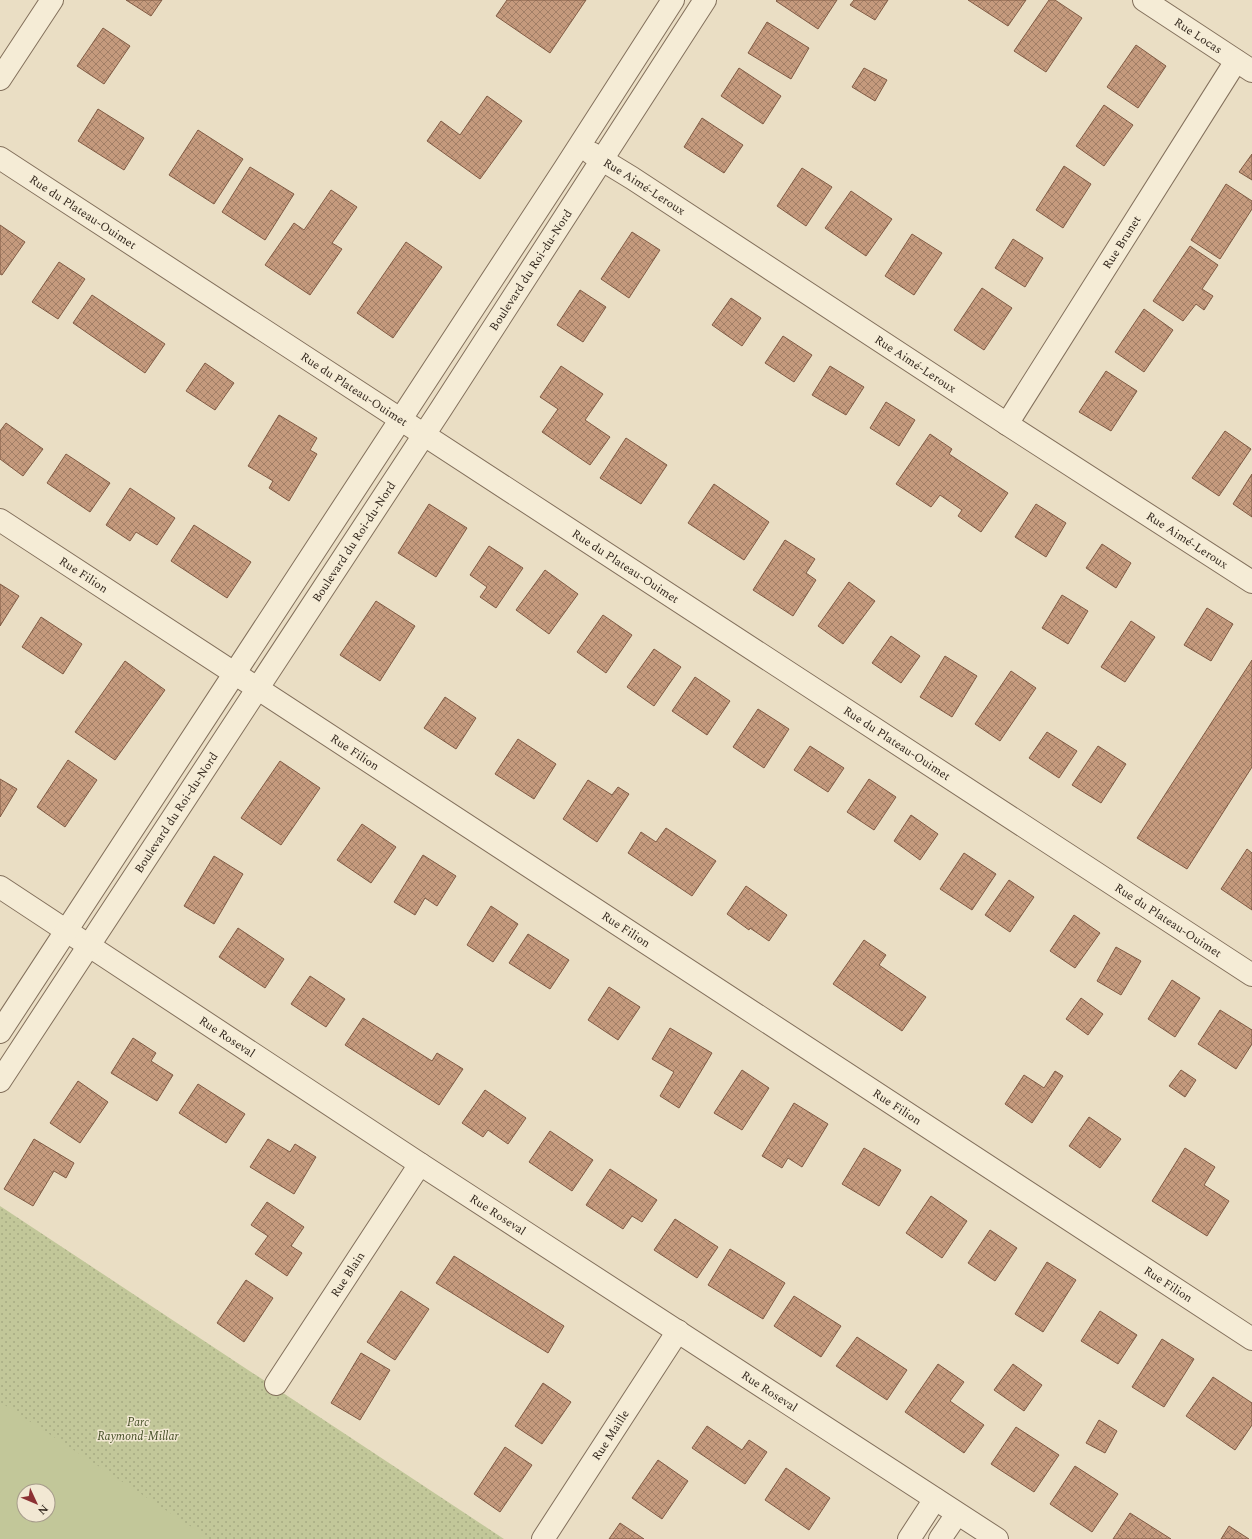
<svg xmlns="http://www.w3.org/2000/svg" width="1252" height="1539" font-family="Spectral,serif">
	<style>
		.park { fill: url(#park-dots); fill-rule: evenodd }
		.pitch { fill: #c2c799; fill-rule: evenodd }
		.building { fill: url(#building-cross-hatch); stroke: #805b44 }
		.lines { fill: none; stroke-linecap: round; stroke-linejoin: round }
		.minor-casing { stroke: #83705c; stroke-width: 24 }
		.minor { stroke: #f5ecd6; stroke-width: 22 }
		.labels { text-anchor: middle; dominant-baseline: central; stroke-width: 3; stroke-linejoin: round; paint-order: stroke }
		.street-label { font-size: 12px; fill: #34291f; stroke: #f2e8d3 }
		.park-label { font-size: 12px; font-style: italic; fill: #454f27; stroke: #f2e8d3 }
	</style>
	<defs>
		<pattern id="park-dots" width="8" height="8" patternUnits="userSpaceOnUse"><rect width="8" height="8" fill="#c2c799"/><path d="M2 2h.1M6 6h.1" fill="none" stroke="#a7ab83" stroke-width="1.8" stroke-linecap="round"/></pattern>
		<pattern id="building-cross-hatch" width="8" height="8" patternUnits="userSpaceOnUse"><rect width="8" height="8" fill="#c59a7d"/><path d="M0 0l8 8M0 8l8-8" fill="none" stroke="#a17e66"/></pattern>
	</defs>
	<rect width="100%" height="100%" fill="#eadec4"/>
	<path class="park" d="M0,1206l504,333h-504zM24,1491h24v24h-24z"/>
	<path class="pitch" d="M0,1402l207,135 -1,2h-206zM24,1491h24v24h-24z"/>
	<path class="building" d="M126,0h36l-11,16z
		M507,0h79l-36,53 -54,-37z
		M777,0h60l-19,29 -42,-28z
		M854,0h34l-13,20 -25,-15z
		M968,0h58l-18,26z
		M1049,0h6l27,18 -36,54 -32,-21z
		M767,22l42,26 -18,31 -43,-26z
		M103,28l27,18 -26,38 -27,-18z
		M1136,45l30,21 -28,42 -31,-21z
		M739,68l42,28 -18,28 -42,-28z
		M864,68l23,12 -12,21 -23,-14z
		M487,96l35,25 -42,58 -53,-38 14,-20 19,14z
		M1104,105l29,20 -29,41 -28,-20z
		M98,109l46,29 -20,32 -46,-29z
		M702,118l41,27 -19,28 -40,-26z
		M198,130l45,29 -29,45 -45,-29z
		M1252,154v26l-13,-8z
		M1064,166l27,18 -28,44 -27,-18z
		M250,167l44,27 -29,46 -43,-28z
		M802,168l30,19 -26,39 -29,-20z
		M1226,184l26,17v8l-32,50 -29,-19z
		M331,190l26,17 -25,36 10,6 -32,46 -45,-30 29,-42 10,7z
		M851,191l41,28 -26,37 -41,-28z
		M0,225l25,17 -23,33 -2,-1z
		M632,232l28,18 -31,48 -28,-19z
		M912,234l30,19 -28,42 -29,-19z
		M1013,239l30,19 -18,29 -30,-19z
		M406,242l36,25 -49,71 -36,-25z
		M1190,246l28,19 -16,24 11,7 -9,14 -8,-6 -13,17 -30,-20z
		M59,262l26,17 -27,40 -26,-17z
		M982,288l30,20 -28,42 -30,-20z
		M580,290l26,17 -23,35 -26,-17z
		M92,295l73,49 -20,29 -72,-50z
		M731,298l30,20 -19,28 -30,-21z
		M1144,309l29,21 -29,42 -29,-20z
		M783,336l29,19 -18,27 -29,-19z
		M205,363l29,20 -19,27 -29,-19z
		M561,366l42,28 -18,26 25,17 -20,28 -48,-33 16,-23 -18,-12z
		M830,366l34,21 -18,28 -34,-20z
		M1106,371l31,20 -26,40 -32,-19z
		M886,402l29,18 -16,26 -29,-18z
		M279,415l38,23 -7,12 7,4 -28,47 -20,-13 4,-7 -25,-15z
		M6,423l37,26 -20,27 -23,-17v-28z
		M1225,431l26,18 -32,47 -27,-18z
		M930,434l22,15 -3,5 59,39 -27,39 -23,-16 4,-6 -22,-15 -9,12 -35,-23z
		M626,438l41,27 -26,39 -41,-26z
		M66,454l44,29 -20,29 -43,-29z
		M1252,474v43l-19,-13z
		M714,484l55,38 -25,38 -56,-37z
		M130,488l45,30 -18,27 -21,-13 -6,9 -24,-16z
		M429,504l38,24 -31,49 -38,-24z
		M1036,504l30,19 -20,34 -31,-20z
		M194,525l57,37 -24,36 -56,-37z
		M785,540l30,19 -9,14 10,7 -23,36 -40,-26z
		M1102,544l29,19 -15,25 -30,-20z
		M489,546l34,22 -27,40 -16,-11 7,-10 -17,-12z
		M545,570l33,24 -29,40 -33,-24z
		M849,582l26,19 -32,43 -25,-18z
		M0,584l19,12 -19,30z
		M1062,595l26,16 -20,33 -26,-16z
		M376,601l39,25 -35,55 -40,-26z
		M1207,608l26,16 -22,37 -27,-16z
		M603,615l29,20 -26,38 -29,-21z
		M41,617l41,27 -19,30 -41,-27z
		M1131,621l24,16 -30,45 -24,-15z
		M891,636l29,20 -19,27 -29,-20z
		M654,649l27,18 -27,39 -27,-19z
		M945,656l32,20 -25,41 -32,-20z
		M1252,660v107l-65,102 -50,-31z
		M125,661l40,29 -50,70 -40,-28z
		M1011,671l25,17 -36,53 -25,-17z
		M695,677l35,24 -23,34 -35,-24z
		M445,697l31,21 -20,31 -32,-21z
		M758,709l31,20 -25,39 -31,-21z
		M1047,732l30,19 -18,27 -30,-20z
		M518,739l38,25 -22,35 -39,-25z
		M810,746l34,22 -16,24 -34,-22z
		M1098,746l28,18 -25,39 -29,-18z
		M68,760l29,20 -32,47 -28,-20z
		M280,761l40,27 -39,57 -40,-27z
		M0,779l17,10 -17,28z
		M869,779l27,18 -22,33 -27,-18z
		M588,780l24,15 6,-8 11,7 -32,48 -34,-23z
		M911,815l27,19 -18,26 -26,-19z
		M362,824l34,23 -25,36 -34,-23z
		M666,828l50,33 -24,35 -64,-43 13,-21 15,10z
		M1247,849l5,4v57l-31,-21z
		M964,853l32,21 -24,36 -32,-21z
		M423,855l33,21 -19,30 -12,-8 -10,17 -21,-13z
		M214,856l29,18 -29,50 -30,-18z
		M1009,880l25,17 -24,35 -25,-17z
		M746,886l41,29 -18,26 -19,-13 -1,2 -22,-16z
		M491,906l27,18 -25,38 -26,-17z
		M1074,915l26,18 -25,35 -25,-17z
		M238,928l46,31 -19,29 -46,-31z
		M528,934l41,26 -19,29 -41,-26z
		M864,940l22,15 -7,10 47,32 -24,34 -69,-47z
		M1116,947l25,14 -20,34 -24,-14z
		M310,976l35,23 -19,28 -35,-23z
		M1172,980l28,18 -25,39 -27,-18z
		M609,987l31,20 -22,33 -30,-20z
		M1081,998l22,16 -15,21 -22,-16z
		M1220,1010l32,20v14l-16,25 -38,-25z
		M363,1018l69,43 5,-8 26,16 -24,36 -94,-60z
		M670,1028l42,25 -33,55 -19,-12 14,-24 -22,-13z
		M133,1038l23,15 -5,8 22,14 -16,26 -46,-28z
		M742,1070l27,18 -27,42 -28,-17z
		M1181,1070l15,10 -11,17 -16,-11z
		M1055,1071l8,5 -31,47 -27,-19 19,-29 20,13z
		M78,1081l30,21 -28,41 -30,-20z
		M198,1084l47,30 -19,29 -47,-30z
		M485,1090l41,28 -18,26 -20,-14 -5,7 -21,-14z
		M794,1103l34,21 -26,43 -14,-9 -6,10 -20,-12z
		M1089,1117l32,22 -21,29 -31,-22z
		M550,1131l43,29 -21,31 -43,-29z
		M34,1139l40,24 -8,15 -12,-7 -21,35 -29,-17z
		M268,1139l22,13 5,-8 21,13 -22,37 -44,-27z
		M864,1148l37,22 -22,36 -37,-22z
		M1185,1148l30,19 -11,18 25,16 -22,35 -55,-35z
		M610,1169l47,31 -15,22 -10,-6 -9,13 -37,-24z
		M931,1196l36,25 -25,37 -36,-25z
		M267,1202l37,25 -13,19 11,7 -15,23 -32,-22 13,-18 -17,-11z
		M675,1219l43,28 -21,31 -43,-28z
		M990,1230l27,18 -22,33 -27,-18z
		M730,1249l55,34 -22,36 -55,-34z
		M454,1256l110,70 -16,27 -112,-70z
		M1047,1262l29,18 -33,52 -28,-18z
		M246,1280l27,18 -29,44 -27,-19z
		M401,1291l28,18 -34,51 -28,-18z
		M794,1296l47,30 -20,31 -47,-31z
		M1100,1311l37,24 -19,29 -37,-23z
		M857,1337l50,33 -20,30 -51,-34z
		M1162,1339l32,20 -30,48 -32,-20z
		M361,1353l29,17 -30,50 -29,-17z
		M938,1364l26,18 -14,19 34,24 -20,28 -59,-41z
		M1013,1364l29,21 -18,26 -30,-21z
		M1213,1377l39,26v22l-17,25 -49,-34z
		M543,1383l28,19 -29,42 -27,-18z
		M1099,1420l18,11 -12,22 -19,-10z
		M707,1426l35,24 7,-10 18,12 -22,32 -53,-36z
		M1016,1427l43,28 -25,37 -43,-28z
		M505,1447l27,18 -32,47 -26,-18z
		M658,1460l30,21 -26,38 -30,-21z
		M1075,1466l43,28 -26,38 -42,-28z
		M786,1468l44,30 -21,32 -44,-30z
		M1130,1513l41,26h-58z
		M620,1523l24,16h-35z
		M1229,1526l20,13h-28z"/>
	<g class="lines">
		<g class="minor-casing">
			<g id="minor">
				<path id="s1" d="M1144,0l108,71"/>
				<path d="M0,79l52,-79"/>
				<path id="s2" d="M591,153l41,25 375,246 245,158"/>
				<path id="s3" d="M0,158l1252,817"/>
				<path id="s4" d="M1007,424l229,-363"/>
				<path id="s5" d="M0,520l1252,819"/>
				<path id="s6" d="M0,887l420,277 577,375"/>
				<path d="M0,1032l565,-864 108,-168"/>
				<path id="s7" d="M0,1081l441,-672 264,-409"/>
				<path id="s8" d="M276,1384l144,-220"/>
				<path id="s9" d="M543,1539l135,-208"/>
				<path d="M909,1539l26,-40"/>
				<path d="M940,1539l17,-25"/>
			</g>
		</g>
		<use href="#minor" class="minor"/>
	</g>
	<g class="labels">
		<g class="street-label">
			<text stroke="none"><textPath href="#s1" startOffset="65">Rue Locas</textPath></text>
			<text stroke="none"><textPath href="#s2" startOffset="63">Rue Aimé-Leroux</textPath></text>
			<text stroke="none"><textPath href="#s3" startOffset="99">Rue du Plateau-Ouimet</textPath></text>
			<text stroke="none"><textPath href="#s4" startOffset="215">Rue Brunet</textPath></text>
			<text stroke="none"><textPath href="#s7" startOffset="969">Boulevard du Roi-du-Nord</textPath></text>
			<text stroke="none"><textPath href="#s2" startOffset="387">Rue Aimé-Leroux</textPath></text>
			<text stroke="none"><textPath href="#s3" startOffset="423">Rue du Plateau-Ouimet</textPath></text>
			<text stroke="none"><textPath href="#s2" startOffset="711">Rue Aimé-Leroux</textPath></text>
			<text stroke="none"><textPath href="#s7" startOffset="645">Boulevard du Roi-du-Nord</textPath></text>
			<text stroke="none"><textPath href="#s3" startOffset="747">Rue du Plateau-Ouimet</textPath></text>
			<text stroke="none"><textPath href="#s5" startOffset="100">Rue Filion</textPath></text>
			<text stroke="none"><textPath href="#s3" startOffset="1071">Rue du Plateau-Ouimet</textPath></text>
			<text stroke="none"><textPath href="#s5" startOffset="424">Rue Filion</textPath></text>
			<text stroke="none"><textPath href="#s7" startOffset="321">Boulevard du Roi-du-Nord</textPath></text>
			<text stroke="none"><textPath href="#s3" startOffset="1395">Rue du Plateau-Ouimet</textPath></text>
			<text stroke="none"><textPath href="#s5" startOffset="748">Rue Filion</textPath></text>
			<text stroke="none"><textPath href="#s6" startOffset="272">Rue Roseval</textPath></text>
			<text stroke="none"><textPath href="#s5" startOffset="1072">Rue Filion</textPath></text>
			<text stroke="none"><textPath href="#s6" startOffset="596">Rue Roseval</textPath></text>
			<text stroke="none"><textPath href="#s8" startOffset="131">Rue Blain</textPath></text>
			<text stroke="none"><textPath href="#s5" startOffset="1396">Rue Filion</textPath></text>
			<text stroke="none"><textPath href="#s6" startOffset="920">Rue Roseval</textPath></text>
			<text stroke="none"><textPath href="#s9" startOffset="124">Rue Maille</textPath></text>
		</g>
		<g class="park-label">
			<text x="138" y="1422">Parc<tspan x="138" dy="14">Raymond-Millar</tspan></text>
		</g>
	</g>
	<g transform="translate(36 1503) rotate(134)"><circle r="19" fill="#f2e8d3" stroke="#a69c8b"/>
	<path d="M0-3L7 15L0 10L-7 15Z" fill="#8c3133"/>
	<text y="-6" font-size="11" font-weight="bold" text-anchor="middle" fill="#34291f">N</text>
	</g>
</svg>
